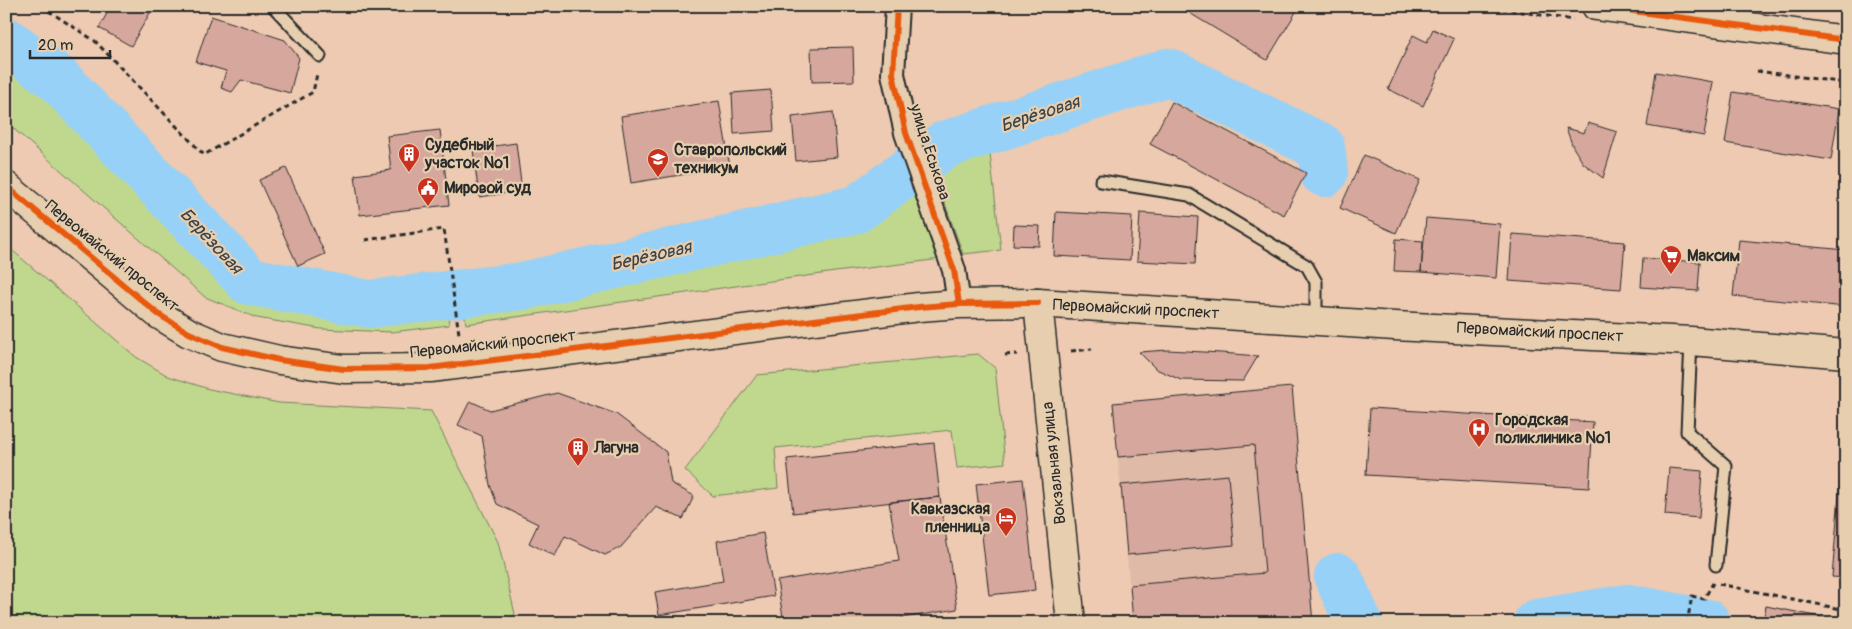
<svg xmlns="http://www.w3.org/2000/svg" width="1852" height="629" font-family="Pangolin,sans-serif">
	<style>
		.built { fill: #dfbaa6 }
		.green { fill: #bfd88e; stroke: #75825c }
		.lines { fill: none; stroke-linecap: round; stroke-linejoin: round }
		.river { stroke: #97d1f7; stroke-width: 48 }
		.building { fill: #d6a79d; stroke: #2b2b2b }
		.service-casing { stroke: #2b2b2b; stroke-width: 15 }
		.minor-casing { stroke: #2b2b2b; stroke-width: 26 }
		.tertiary-casing { stroke: #2b2b2b; stroke-width: 31 }
		.secondary-casing { stroke: #2b2b2b; stroke-width: 31 }
		.path { stroke: #2b2b2b; stroke-width: 3; stroke-dasharray: 5 4; stroke-linecap: butt }
		.service { stroke: #e7ceaf; stroke-width: 11 }
		.minor { stroke: #e7ceaf; stroke-width: 22 }
		.tertiary { stroke: #e7ceaf; stroke-width: 28 }
		.secondary { stroke: #e7ceaf; stroke-width: 28 }
		.cycleway-casing { stroke: #e7ceaf; stroke-width: 9 }
		.cycleway { stroke: #e8590c; stroke-width: 6 }
		.labels { text-anchor: middle; dominant-baseline: central; stroke-width: 4.5; stroke-linejoin: round; paint-order: stroke }
		.poi-label { font-size: 16px; font-weight: bold; fill: #2b2b2b; stroke: #e7ceaf; text-anchor: start }
		.street-label { font-size: 16px; fill: #2b2b2b; stroke: #e7ceaf }
		.water-label { font-size: 18px; font-style: italic; fill: #3b444a; stroke: #e7ceaf }
	</style>
	<rect width="100%" height="100%" fill="#edcab1"/>
	<filter id="ink" filterUnits="userSpaceOnUse"><feTurbulence type="fractalNoise" baseFrequency=".02" numOctaves="2"/><feDisplacementMap in="SourceGraphic" scale="10" xChannelSelector="R" yChannelSelector="G"/><feConvolveMatrix kernelMatrix="1 2 1 2 8 2 1 2 1" color-interpolation-filters="sRGB"/></filter>
	<g filter="url(#ink)">
		<path class="built" d="M1292,387l21,236h-180l-20,-220z"/>
		<path class="green" d="M6,55l43,31 198,202 124,25 76,-9 2,21 -57,7 -71,-3 -64,-11 -52,-21 -199,-175z
			M989,145l12,105 -38,4 -30,-84 14,-12z
			M914,179l27,80 -106,13 -369,52 -3,-21 64,-8 331,-76z
			M6,245l130,112 32,19 41,13 70,14 152,8 67,131 17,72 -11,9h-498z
			M978,354l17,14 10,95 -48,5 -5,-38 -177,18 3,40 -65,8 -28,-26 72,-95z"/>
		<g class="lines">
			<path class="river" d="M6,41l51,37 192,203 120,23 154,-18 334,-77 87,-64 224,-73 153,75 3,26
				M1338,577l21,46
				M1537,623l91,-15 79,15"/>
		</g>
		<path class="building" d="M111,6h43l-23,40 -32,-18z
			M1178,6h109l9,6 -29,48z
			M211,16l74,24 14,18 -9,35 -49,-13 -9,12 -11,-4 5,-17 -30,-9z
			M1433,29l21,10 -31,67 -35,-17 25,-54 14,7z
			M853,47l1,34 -42,1 -1,-34z
			M1656,72l57,10 -9,54 -57,-10z
			M771,90l3,41 -40,3 -2,-41z
			M1733,92l106,17 -8,51 -106,-17z
			M719,101l11,66 -99,16 -10,-67z
			M1172,102l134,71 -22,42 -134,-71z
			M833,112l4,45 -41,4 -4,-44z
			M1588,123l29,9 -14,46 -20,-15 -10,-16 -7,-19 18,5z
			M440,130l9,75 -89,10 -5,-40 36,-5 -4,-34z
			M516,143l6,48 -43,6 -6,-48z
			M1364,155l56,25 -24,53 -56,-25z
			M286,168l39,86 -27,12 -39,-86z
			M1056,212l76,4 -2,44 -76,-4z
			M1140,213l58,4 -3,47 -58,-3z
			M1426,218l74,6 -4,54 -75,-6z
			M1014,225l26,1 -1,20 -26,-1z
			M1512,234l113,8 -4,47 -112,-8z
			M1396,239l27,2 -2,31 -27,-1z
			M1739,240l107,10v57l-113,-11z
			M1643,258l57,4 -2,29 -57,-4z
			M1168,350l53,3 37,3 -15,25 -62,-1 -25,-11 -17,-17z
			M1292,387l21,236h-180l-3,-38 135,-12 -11,-128 -136,12 -5,-54z
			M557,393l59,21 50,38 5,31 23,13 -11,23 -27,-12 -35,40 -16,8 -40,-19 -10,20 -26,-13 9,-19 -41,-20 -7,-19 -8,-49 -24,-11 12,-24 20,9z
			M1370,408l223,14 -4,66 -223,-13z
			M1846,415v163l-14,-1z
			M934,443l6,54 -147,16 -6,-54z
			M1669,468l33,3 -3,47 -34,-3z
			M1228,475l6,70 -107,10 -6,-70z
			M1023,479l12,111 -46,5 -13,-111z
			M940,497l17,112 -85,14h-88l-7,-42 122,-20 -10,-59z
			M763,533l11,63 -115,19 -4,-23 68,-11 -6,-40z
			M1766,606l80,16v1h-83z"/>
		<g class="lines">
			<g class="service-casing">
				<path id="service" d="M273,6l47,50
					M1101,181l88,14 118,71 9,16v38
					M1691,341l-4,91 39,34 -10,99"/>
			</g>
			<g class="minor-casing">
				<path id="minor" d="M897,6l-4,68 13,59 48,137 5,34"/>
			</g>
			<g class="tertiary-casing">
				<path id="tertiary" d="M1596,6l250,34
					M6,186l152,128 31,19 33,14 57,13 65,9 86,-1 489,-61 40,-3 79,-1"/>
			</g>
			<g class="secondary-casing">
				<path id="secondary" d="M1071,623l-33,-320 357,23 296,15 155,13"/>
			</g>
			<path class="path" d="M41,6l54,35 109,114 109,-63 4,-18
				M1484,6l89,14
				M1757,71l89,12
				M365,240l79,-11 15,105
				M1071,351l21,-2
				M1005,355l12,-1
				M1719,584l127,26
				M1687,623l5,-27 12,3 9,-16"/>
			<use href="#service" class="service"/>
			<use href="#minor" class="minor"/>
			<use href="#tertiary" class="tertiary"/>
			<use href="#secondary" class="secondary"/>
			<g class="cycleway-casing">
				<path id="cycleway" d="M897,6l-4,68 13,59 48,137 5,34
					M1596,6l250,34
					M6,186l152,128 31,19 33,14 57,13 65,9 86,-1 489,-61 40,-3 79,-1"/>
			</g>
			<use href="#cycleway" class="cycleway"/>
		</g>
	</g>
	<defs>
		<g id="building-pin" transform="scale(1.125)"><path d="M0 17L-7.5 6A9.5 9.5 0 1 1 7.5 6Z" fill="#c8321e" stroke="#e7ceaf"/><path d="M-4-6H4V6H1V3H-1V6H-4ZM-2.5-4.3h1.7v1.8h-1.7ZM.8-4.3h1.7v1.8H.8ZM-2.5-1h1.7V.8h-1.7ZM.8-1h1.7V.8H.8Z" fill="#fff"/></g>
		<g id="university-pin" transform="scale(1.125)"><path d="M0 17L-7.5 6A9.5 9.5 0 1 1 7.5 6Z" fill="#c8321e" stroke="#e7ceaf"/><path d="M0-5L7-2L0 1L-7-2ZM-4 1L0 2.5L4 1V4Q0 6-4 4Z" fill="#fff"/></g>
		<g id="civic-pin" transform="scale(1.125)"><path d="M0 17L-7.5 6A9.5 9.5 0 1 1 7.5 6Z" fill="#c8321e" stroke="#e7ceaf"/><path d="M-.6-6.5H3V-4.5H.6V-3L4-1V1h2V6H-6V1h2V-1L-.6-3ZM-1.2 2.5V6h2.4V2.5Z" fill="#fff"/></g>
		<g id="supermarket-pin" transform="scale(1.125)"><path d="M0 17L-7.5 6A9.5 9.5 0 1 1 7.5 6Z" fill="#c8321e" stroke="#e7ceaf"/><path d="M-6-5.5h2.5l.6 2H6L4.5 2H-2.5L-4.4-4H-6ZM-1.5 3.2a1.3 1.3 0 1 0 .1 0ZM3 3.2a1.3 1.3 0 1 0 .1 0Z" fill="#fff"/></g>
		<g id="hospital-pin" transform="scale(1.125)"><path d="M0 17L-7.5 6A9.5 9.5 0 1 1 7.5 6Z" fill="#c8321e" stroke="#e7ceaf"/><path d="M-5-5h3v3.5h4V-5h3V5h-3V1.5h-4V5h-3Z" fill="#fff"/></g>
		<g id="hotel-pin" transform="scale(1.125)"><path d="M0 17L-7.5 6A9.5 9.5 0 1 1 7.5 6Z" fill="#c8321e" stroke="#e7ceaf"/><path d="M-6-4.5h1.5V1H6V5H4.5V3h-9V5H-6ZM-4 0a1.8 1.8 0 1 1 3.6 0ZM.5 0V-2.5h3Q6-2.5 6 0Z" fill="#fff"/></g>
	</defs>
	<g fill-rule="evenodd">
		<use href="#building-pin" x="409" y="154"/>
		<use href="#university-pin" x="658" y="159"/>
		<use href="#civic-pin" x="428" y="188"/>
		<use href="#supermarket-pin" x="1671" y="256"/>
		<use href="#hospital-pin" x="1479" y="429"/>
		<use href="#building-pin" x="578" y="448"/>
		<use href="#hotel-pin" x="1006" y="518"/>
	</g>
	<g class="labels">
		<g class="poi-label">
			<text x="425" y="145">Судебный<tspan x="425" dy="18">участок №1</tspan></text>
			<text x="674" y="150">Ставропольский<tspan x="674" dy="18">техникум</tspan></text>
			<text x="444" y="188">Мировой суд</text>
			<text x="1687" y="256">Максим</text>
			<text x="1495" y="420">Городская<tspan x="1495" dy="18">поликлиника №1</tspan></text>
			<text x="594" y="448">Лагуна</text>
			<text x="990" y="509" text-anchor="end">Кавказская<tspan x="990" dy="18">пленница</tspan></text>
		</g>
		<g class="street-label">
			<text transform="translate(930 152) rotate(72)">улица Еськова</text>
			<text transform="translate(112 256) rotate(39)">Первомайский проспект</text>
			<text transform="translate(1136 309) rotate(3)">Первомайский проспект</text>
			<text transform="translate(1540 332) rotate(3)">Первомайский проспект</text>
			<text transform="translate(493 344) rotate(-6)">Первомайский проспект</text>
			<text transform="translate(1054 463) rotate(-96)">Вокзальная улица</text>
		</g>
		<g class="water-label">
			<text transform="translate(1040 114) rotate(-18)">Берёзовая</text>
			<text transform="translate(211 241) rotate(47)">Берёзовая</text>
			<text transform="translate(651 256) rotate(-13)">Берёзовая</text>
		</g>
	</g>
	<rect width="1852" height="629" fill="none" stroke="#e7ceaf" stroke-width="25"/>
	<rect x="12" y="12" width="1827" height="604" fill="none" stroke="#2b2b2b" stroke-width="2" filter="url(#ink)"/>
	<path d="M30 50v8h80v-8" fill="none" stroke="#2b2b2b" stroke-width="2.5"/>
	<text x="38" y="50" font-size="15" fill="#2b2b2b" stroke="#e7ceaf" stroke-width="4" paint-order="stroke">20 m</text>
</svg>
